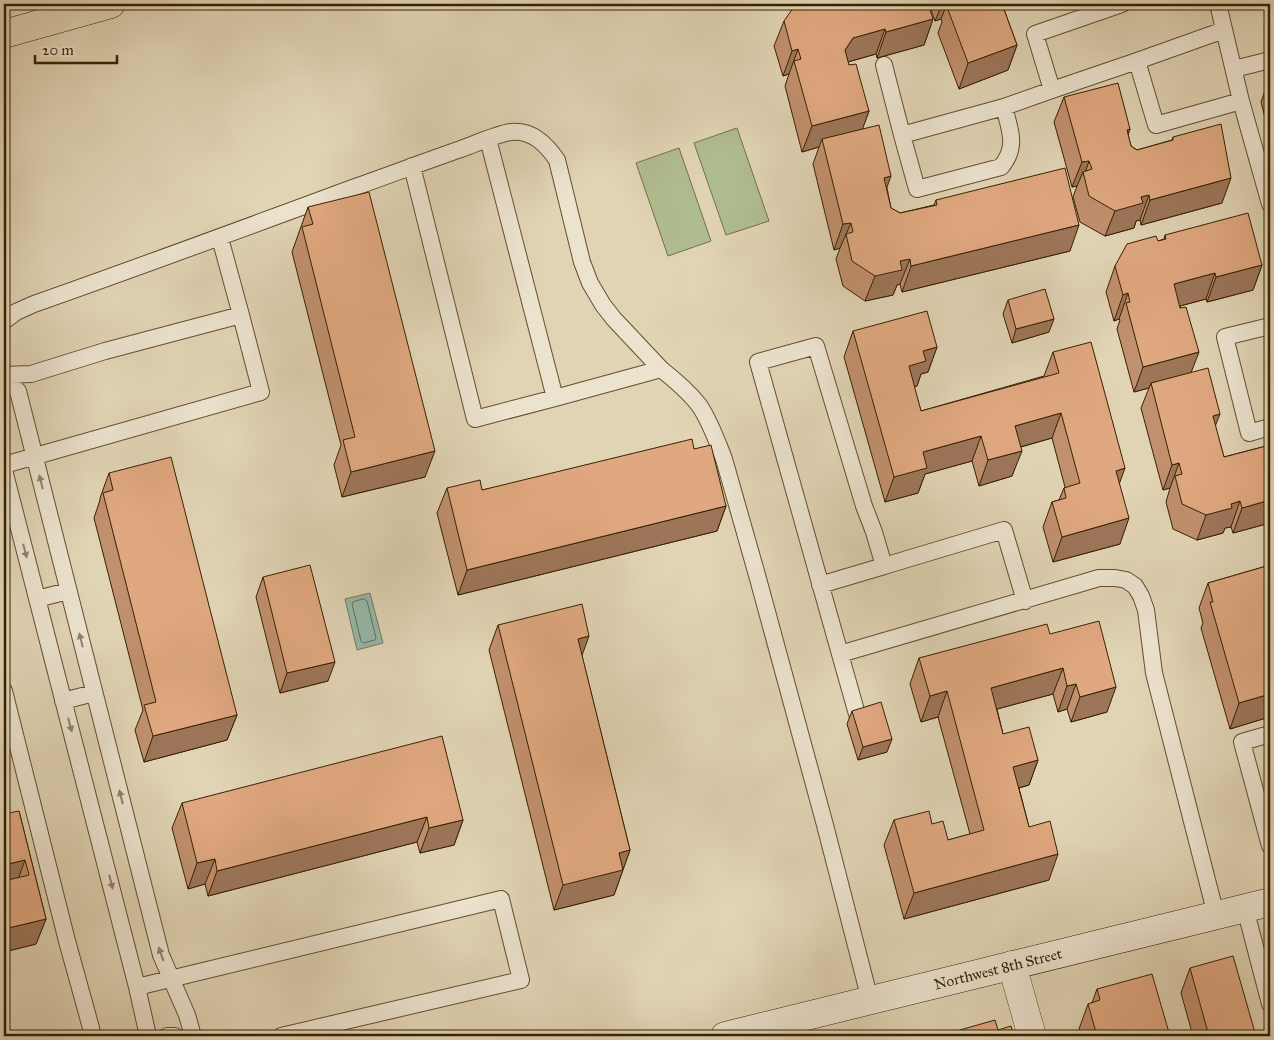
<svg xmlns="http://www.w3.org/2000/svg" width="1274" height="1040" font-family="'IM FELL Great Primer',serif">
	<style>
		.green { fill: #b0bd90; stroke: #746f48 }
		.water { fill: #95b8aa; stroke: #6f7c66 }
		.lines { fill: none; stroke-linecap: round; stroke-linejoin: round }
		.shore { stroke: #666c55; stroke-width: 1 }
		.lane-casing { stroke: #624e2d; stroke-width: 18 }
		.street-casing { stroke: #624e2d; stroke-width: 29 }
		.secondary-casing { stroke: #372100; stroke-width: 29 }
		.highway-casing { stroke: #372100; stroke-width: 29 }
		.lane { stroke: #ece3cf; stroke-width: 16 }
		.street { stroke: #ece3cf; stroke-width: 28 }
		.secondary { stroke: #ece3cf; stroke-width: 28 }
		.highway { stroke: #e1d4b5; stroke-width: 28 }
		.wall { fill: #c1906e; stroke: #372100 }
		.shaded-wall { fill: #9d765a; stroke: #372100 }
		.building { fill: #e0a880; stroke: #372100 }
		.oneway { fill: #928268 }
		.labels { text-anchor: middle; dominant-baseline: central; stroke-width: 5; stroke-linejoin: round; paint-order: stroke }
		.street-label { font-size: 15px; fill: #372100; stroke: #ece3cf }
	</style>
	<rect width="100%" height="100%" fill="#e1d4b5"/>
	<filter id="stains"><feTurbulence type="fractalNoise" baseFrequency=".004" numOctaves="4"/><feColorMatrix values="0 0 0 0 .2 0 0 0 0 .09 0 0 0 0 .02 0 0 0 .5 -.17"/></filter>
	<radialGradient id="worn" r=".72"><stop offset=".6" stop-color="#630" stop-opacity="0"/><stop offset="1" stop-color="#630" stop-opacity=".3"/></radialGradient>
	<path class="green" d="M737,128l32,93 -43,14 -32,-92z
		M679,148l32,93 -43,15 -32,-93z"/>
	<path class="water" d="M370,593l13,50 -26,7 -12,-51z"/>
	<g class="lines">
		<path class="shore" d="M364,599l3,2 9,37 -1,2 -12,3 -2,-2 -9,-37 1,-2z"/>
		<g class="lane-casing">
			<path id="lane" d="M1218,4l23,97 29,103
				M1224,30l-87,31 19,64 85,-24
				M884,65l18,70 102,-28 48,-17 -17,-56 87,-30
				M1234,69l36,-9
				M1052,90l85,-29
				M902,135l15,54 84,-22c17,-20 9,-37 3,-60
				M488,139l67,259 106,-29c14,11 27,22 38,36 11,16 18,36 25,54l33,116 68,250 45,175
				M412,166l63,253 80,-21
				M4,321l12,-9 18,-8c108,-38 216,-78 324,-118 34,-12 68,-25 103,-37 14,-5 36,-15 50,-17 21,-2 35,12 46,28l25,102 8,21 13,22 11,14 47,50
				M1270,326l-45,11 24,96 21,-6
				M4,375l27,-1 74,-23 136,-36 -21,-77
				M4,380l14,11 143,564 26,60 6,21
				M4,465l257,-73 -20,-77
				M4,470l133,517 11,49
				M884,566l120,-36 21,71
				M820,585l64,-19 -10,-34 -10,-26 -48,-160 -58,16 82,292 259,-76h16l11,2 9,6 6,10 5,14 8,63 62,242
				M37,599l31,-8
				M840,654l17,60
				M4,691l63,250 24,87 1,8
				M63,701l31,-8
				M1270,734l-28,8 28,104
				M1245,908l25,96
				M137,987l364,-88 20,81 -240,56
				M167,1036h8"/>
		</g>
		<g class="street-casing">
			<path id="street" d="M1012,965l20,71"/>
		</g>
		<g class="secondary-casing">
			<path id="secondary" d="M725,1036l545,-134"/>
		</g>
		<g class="highway-casing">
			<path id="highway" d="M4,34l107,-30"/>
		</g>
		<use href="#lane" class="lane"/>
		<use href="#street" class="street"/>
		<use href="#secondary" class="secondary"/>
		<use href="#highway" class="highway"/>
	</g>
	<path class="wall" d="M929,4h73l15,41 -9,25 -49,19 -21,-56 4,-11 -1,-3 -6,2z
		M933,19l-9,26 -47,13 -1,-4 -28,8 21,49 -7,18 25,59 4,20 9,5 34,-8 2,-5 134,51 -168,41 -2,-8 -3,1 -4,10 -28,6 -22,-15 -7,-27 4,-11 -6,2 -21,-86 6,-17 -17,5 -17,-66 4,-12 -6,2 -9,-30 10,-25z
		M1270,77v60l-9,-35z
		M1064,97l66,32 -2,6 3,11 6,4 35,-10 1,-3 49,66 -81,22 -1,-5 -4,1 -2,7 -29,8 -25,-14 -7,-25 4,-11 -5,1 -18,-65z
		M308,207l117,270 -83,20 -8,-32 7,-20 -49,-193z
		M1165,235l97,30 -9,25 -46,12 -1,-3 -26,7 11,66 24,54 9,31 46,-12v78l-37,10 -2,-6 -6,1 -2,5 -26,7 -24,-11 -7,-27 4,-14 -7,2 -22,-82 8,-20 -15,4 -17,-63 3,-9 -1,-1 -5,2 -8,-29 9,-26 43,-25 6,-2z
		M1008,300l41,32 -37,11 -9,-29z
		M853,331l84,16 -9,25 -7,2 -4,12 -3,1 7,24 123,-35 9,-24 66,132 1,60 -67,18 -10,-35 9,-25 7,-2 5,-12 1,-1 -13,-49 -31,9 -9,29 -33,10 -7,-25 -47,13 -7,19 -33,9 -41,-145z
		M694,449l32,57 -9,25 -259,64 -21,-82 10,-25 35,2z
		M109,473l128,242 -10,25 -83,22 -9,-32 8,-20 -49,-192 6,-18v-2z
		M1270,565v167l-4,-14 -36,11 -29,-101 2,-5 -4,-15 9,-25z
		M263,577l65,104 -48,12 -24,-96z
		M498,625l84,31 48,194 -16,45 -60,15 -65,-260z
		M1050,634l57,78 -36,10 -4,-13 -9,3 -5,-18 -56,15 6,25 35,26 -9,25 -10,3 10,39 20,53 -145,39 -20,-74 10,-25 38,4 16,16 22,-6 -32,-117 -17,5 -11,-38 9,-26z
		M852,711l35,41 -29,8 -11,-36z
		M182,803l281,17 -9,25 -34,8 -3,-11 -209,54 -3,-12 -17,5 -16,-61z
		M19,811l27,108 -10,25 -32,8z
		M1190,968l66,68h-63l-12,-43z
		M1097,989l73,47h-89l-2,-7 9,-25 4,-1z"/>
	<path class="shaded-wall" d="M942,4h5l-6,15 -6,2z
		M933,19l-9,26 -47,13 9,-26z
		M885,29l-9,25 -32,9 1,-13 8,-12z
		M1017,45l-9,25 -49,19 9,-26z
		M798,49l-9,25 -6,2 9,-25z
		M869,111l-9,25 -38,3 -3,8 -17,5 10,-26z
		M1130,129l-9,25 6,-24z
		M1089,161l-5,15 -1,-4 -6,14 -5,1 10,-25z
		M891,176l-9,25 2,-23z
		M1231,178l-9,25 -81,22 9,-25z
		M1149,195l-9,25 -4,1 -2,7 -29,8 10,-25 26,-14z
		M851,223l-11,25 -6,2 9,-26z
		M1079,225l-9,26 -168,41 9,-26z
		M910,259l-10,25 -3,1 -4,10 -28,6 10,-25 25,-15z
		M1262,265l-9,25 -46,12 9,-25z
		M1215,273l-9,26 -41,11 9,-26z
		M1128,293l-9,26 -5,2 9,-26z
		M1054,319l-5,13 -37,11 4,-14z
		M937,347l-9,25 -7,2 -4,12 -18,5 10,-25 14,-15z
		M1199,352l-10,26 -38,5 -2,5 -15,4 9,-25z
		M1061,413l-9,25 -46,13 9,-25z
		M1220,414l-10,25 3,-23z
		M981,436l-9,25 -47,13 -7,19 -33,9 9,-25 29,-25z
		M435,451l-10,26 -83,20 9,-25z
		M1022,451l-10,25 -33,10 9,-26z
		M1179,463l-9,25 -7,2 9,-25z
		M1125,468l-9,25v-22z
		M1270,500v23l-37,10 9,-25z
		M1240,501l-9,26 -6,1 -2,5 -26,7 9,-25 25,-11z
		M726,506l-9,25 -259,64 9,-25z
		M1129,518l-9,26 -67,18 9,-25z
		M589,636l-9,25 -2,-22z
		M335,662l-7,19 -48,12 7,-20z
		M1063,668l-10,26 -71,19 9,-25z
		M1076,684l-9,25 -9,3 9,-26z
		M1116,687l-9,25 -36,10 9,-25z
		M947,691l-9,26 -17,5 9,-26z
		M1270,694v13l-4,11 -36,11 9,-26z
		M237,715l-10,25 -83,22 9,-26z
		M892,739l-5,13 -29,8 5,-13z
		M1038,760l-9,25 -25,7 9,-25z
		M427,817l-10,25 -209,54 9,-25z
		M463,820l-9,25 -34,8 9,-25z
		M630,850l-16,45 -60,15 9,-25 56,-32z
		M1058,854l-9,26 -145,39 10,-26z
		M215,859l-10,25 -17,5 9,-26z
		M25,860l-9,25 -12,3v-23z
		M46,919l-10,25 -32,8v-23z"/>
	<path class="building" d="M796,4h132l5,15 -47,13 -1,-3 -32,9 -8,12 4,15 7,-1 13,47 -57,15 -18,-65 7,-2 -3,-10 -6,2 -8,-30z
		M954,4h48l15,41 -49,18 -21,-56 7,-2z
		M1118,83l12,46 -3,1 4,16 6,4 36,-10v-3l48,-13 10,54 -81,22 -1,-5 -8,2 2,6 -28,8 -26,-15 -6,-24 9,-3 -3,-8 -7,1 -18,-65z
		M879,125l12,51 -7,2 7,30 9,5 37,-8 -1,-5 129,-32 14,57 -168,41 -1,-7 -10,2 2,9 -27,6 -23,-15 -6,-27 7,-2 -2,-9 -8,1 -21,-85z
		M369,192l66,259 -84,21 -8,-32 12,-3 -53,-210 11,-3 -5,-17z
		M1248,213l14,52 -46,12 -1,-4 -41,11 6,24 6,-1 13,45 -56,15 -17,-64 4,-1 -2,-9 -5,2 -8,-29 12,-22 29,-8 2,5 8,-2 -1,-4z
		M1045,289l9,30 -38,10 -8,-29z
		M927,311l10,36 -14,4 3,10 -17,5 12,45 138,-38 -6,-21 38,-10 34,126 -9,3 13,47 -67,19 -10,-35 14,-4 -2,-10 16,-5 -19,-70 -46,13 7,25 -34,9 -7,-24 -58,16 4,16 -33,9 -41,-146z
		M1208,368l12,46 -7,2 11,41 46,-12v55l-28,8 -2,-7 -9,3 1,4 -26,7 -24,-11 -7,-28 7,-2 -3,-11 -7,2 -21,-82z
		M692,439l2,10 17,-4 15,61 -259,64 -20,-82 33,-8 2,10z
		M171,457l66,258 -84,21 -9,-31 12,-3 -53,-209 10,-3 -4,-17z
		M310,565l25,97 -48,11 -24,-96z
		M1270,565v129l-31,9 -29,-101h3l-5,-19z
		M582,604l7,32 -11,3 52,211 -11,3 4,17 -60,15 -65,-260z
		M1099,621l17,66 -36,10 -4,-13 -9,2 -4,-18 -72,20 12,46 26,-7 9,33 -25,7 16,60 21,-6 8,33 -144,39 -20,-73 35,-9 3,13 11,-3 5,19 36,-10 -37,-139 -17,5 -11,-38 128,-34 3,10z
		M881,702l11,37 -29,8 -11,-36z
		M442,736l21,84 -34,8 -2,-11 -210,54 -2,-12 -18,4 -15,-60z
		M19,811l27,108 -42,10v-48l25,-6 -4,-15 -21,5v-51z
		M1233,956l23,80h-47l-19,-68z
		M1152,974l18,62h-73l-9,-32 12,-4 -3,-11z
		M995,1020l3,10 13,-4 3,10h-75z"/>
	<defs><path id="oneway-solid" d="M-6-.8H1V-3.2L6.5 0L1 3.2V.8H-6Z" transform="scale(1.25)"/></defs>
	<g class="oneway">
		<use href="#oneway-solid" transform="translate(41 482) rotate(-104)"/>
		<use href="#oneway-solid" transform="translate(25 551) rotate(75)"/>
		<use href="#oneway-solid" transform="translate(81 640) rotate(-104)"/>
		<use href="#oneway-solid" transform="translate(70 725) rotate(75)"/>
		<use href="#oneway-solid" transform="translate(121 797) rotate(-104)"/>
		<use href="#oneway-solid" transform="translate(111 882) rotate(76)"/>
		<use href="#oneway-solid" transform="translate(161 954) rotate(-110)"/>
	</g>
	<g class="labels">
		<g class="street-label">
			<text transform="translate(998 969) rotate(-14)">Northwest 8th Street</text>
		</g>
	</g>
	<rect width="1274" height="1040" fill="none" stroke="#e1d4b5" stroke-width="20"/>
	<rect x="5" y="5" width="1264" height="1030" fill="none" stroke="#372100" stroke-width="2.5"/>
	<rect x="10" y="10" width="1254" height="1020" fill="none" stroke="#372100"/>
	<path d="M35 55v8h82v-8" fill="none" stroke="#372100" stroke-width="2.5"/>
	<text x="42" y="55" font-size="15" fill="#372100" stroke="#ece3cf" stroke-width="4" paint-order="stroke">20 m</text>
	<rect width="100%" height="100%" filter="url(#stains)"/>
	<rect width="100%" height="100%" fill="url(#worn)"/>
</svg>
